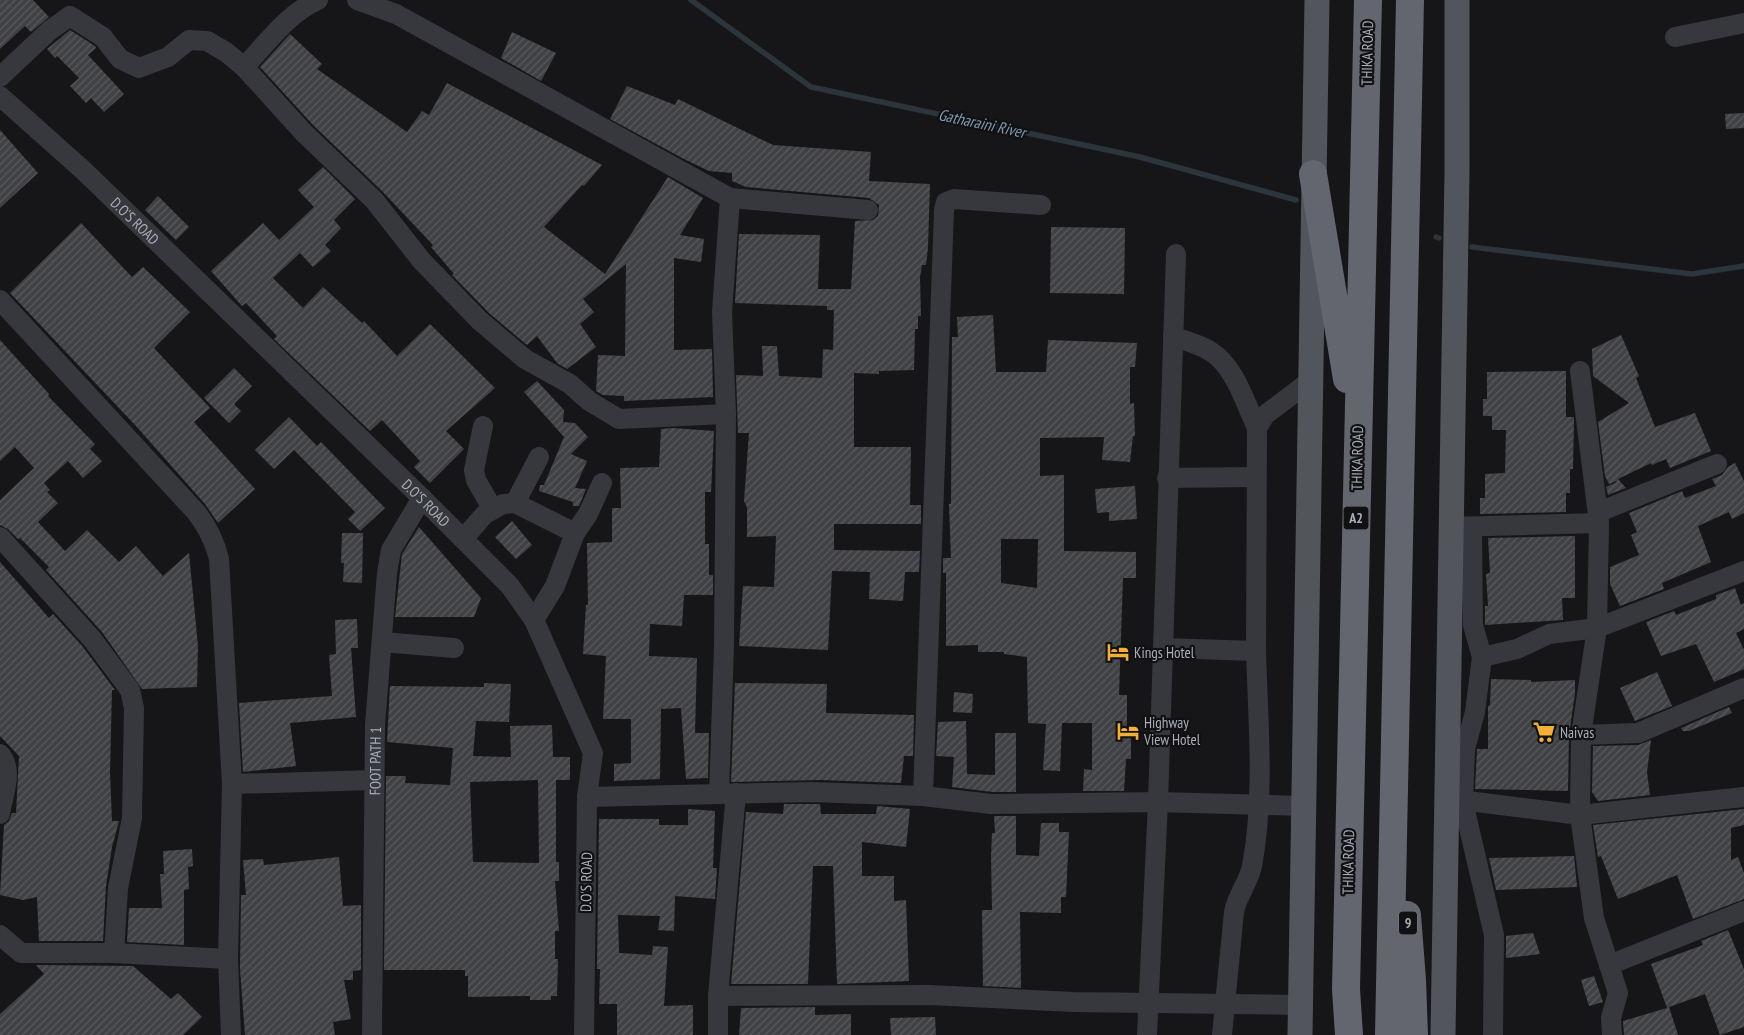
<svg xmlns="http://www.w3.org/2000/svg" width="1744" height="1035" font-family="'PT Sans Narrow',sans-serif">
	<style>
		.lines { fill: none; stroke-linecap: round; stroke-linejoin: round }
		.stream { stroke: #2c353c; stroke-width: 5.5 }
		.building { fill: url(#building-hatch); fill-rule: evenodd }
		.minor { stroke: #37383d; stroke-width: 20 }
		.major { stroke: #53555c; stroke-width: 25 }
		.highway { stroke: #63666e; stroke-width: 28 }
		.labels { text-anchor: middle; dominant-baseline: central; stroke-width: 4.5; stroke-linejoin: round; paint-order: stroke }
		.shield { fill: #111113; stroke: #7b7e86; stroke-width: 1 }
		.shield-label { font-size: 14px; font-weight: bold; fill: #a8adb8 }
		.street-label { font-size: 15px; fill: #a8adb8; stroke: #111113 }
		.poi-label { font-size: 15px; fill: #a8adb8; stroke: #111113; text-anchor: start }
		.water-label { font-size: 16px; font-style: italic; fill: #7f9bb3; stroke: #111113 }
	</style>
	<defs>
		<pattern id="building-hatch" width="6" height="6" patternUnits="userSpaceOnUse" patternTransform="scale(1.25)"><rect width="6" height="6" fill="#404145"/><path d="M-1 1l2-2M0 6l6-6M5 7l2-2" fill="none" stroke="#595a5e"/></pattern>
	</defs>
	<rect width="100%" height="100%" fill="#161618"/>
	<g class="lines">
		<path class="stream" d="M691,0l120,87 329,70 156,43
			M1436,237l3,1
			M1472,247l220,27 52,-8"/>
	</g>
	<path class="building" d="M0,0h33l16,17 -18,15 -6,-6 -25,23z
		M70,30l25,16 1,2 -8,7 36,39 -20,18 -13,-14 -5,5 -16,-17 9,-8 -22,-22 -2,2 -8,-9z
		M512,32l44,21 -15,28 -40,-23z
		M290,34l32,30 -5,5 90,63 15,-21 7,4 18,-32 155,82 -18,21 -2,-1 -38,42 61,47 63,-97 35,21 -23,37 24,4 -3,23 -27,-4v92l38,-1 1,48 -89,4v-5l-21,-1 -7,-4 2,-36 27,1 1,-92 -43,35 11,13 -14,12 16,23 -29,22 -10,-6 -20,-27 -10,9 -38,-32 -37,-38 2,-1 -23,-27 2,-2 -51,-54 -69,-66 -53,-58z
		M627,86l48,19 3,-6 95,46 98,7 -2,29 61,3 -2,64 -2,17h-4l-2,12 1,39h-3v13h-3l-1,41 -35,1v3l-25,-1v74h57l-1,58h11v19h-87v26l86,1 -1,21h-14l-2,29 -34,-2 1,-27 -38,-1 -4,79 -89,-4 4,-60 31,1 2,-51 -29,1v-30l-3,-6 5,-68h-11l-2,-58 27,1 -1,-30h15l2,30 43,2 1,-29 10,1 1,-40h-7v-4l-92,-3 4,-69 81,1 -2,54h33l4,-68 18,-1 5,-4 1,-11 -10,-7 -123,-11 -14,-6v-8l-23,-2 -25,-12 -74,-40z
		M1744,113v15l-18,1 -1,-15z
		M0,130l38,43 -38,35z
		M323,167l32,32 -21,21 7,8 -16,17 6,6 -18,16 -13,-14 -27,25 30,30 20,-21 39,36 2,-2 33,35 33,-32 65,64 -49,43 18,18 -34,34 -16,-16 6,-6 -38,-41 -12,11 -96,-92 3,-3 -31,-33 -4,3 -31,-35 52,-48 16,17 35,-33 -16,-17z
		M158,196l31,31 -13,13 -31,-30z
		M81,223l51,54 11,-10 47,45 -36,36 56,60 -16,14 61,67 -37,34 -13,-19 -69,-78 -126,-133z
		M1051,227l74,1 -1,66 -74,-1z
		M993,315l3,57h50l2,-32 89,3 -2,24h-5v37l4,-1 1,33h-2l-3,26 -28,-2 2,-23 -64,1v38l24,-1v76l72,1v26h-13l-4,117h8v30h4v34h-5l-2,32h-41l1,-22 8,1v-47h-30l-2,48 -17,-1 3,-46 -18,-1 -1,-66 -23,-3v-2h-26v-7l-32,1v-73h-3v-15h8l-2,-54h2l1,-167h6l-1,-20zM1001,539h37l-1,49 -36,-5z
		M1621,335l18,41 -3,2 19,49 40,-14 16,38 -41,17 -4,-9 -14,6 -1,-2 -33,16 8,9 -18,7 -2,-8 11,-5 -1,-1 -7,3 -4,-8 -7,-54 31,-19 -36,-27 -1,-27z
		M0,340l49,54 -1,2 47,48 -5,5 12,12 -19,17 -15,-17 -24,22 6,7 -3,2 11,11 -20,19 27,29 22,-21 32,32 17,-16 27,30 26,-23 9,93 -1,41 -55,2 -40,-57 -56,-62 3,-3 -29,-29 -2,1 -10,-10 -8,-4v-25l34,-32 -19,-21 -15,14z
		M234,368l18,18 -18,18 7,7 -12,12 -25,-25z
		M1566,371v46h8v3l-1,49h-3v24h-4v19l-86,2v-16h5v-24l20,-1 1,-43h-14v-14h-9v-17h4v-27z
		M537,381l27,29 -1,12 12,1 13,14 -17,17 16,7 -12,27 11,1 -7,17h-6v-4l-34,-11 1,-6h4l20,-48 -40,-45z
		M289,417l28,29 4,-4 64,66 -25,23 -12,-12 7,-7 -61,-62 -20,19 -19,-19z
		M673,428l41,3 -3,61h-6v52h4v31h4v20h-29l-2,31 -32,-2 -1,32 48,2 -2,75h14l-1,45 -22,1 -5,-71 -20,1 -1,70 -46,2v-17l17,-1v-44h-28l3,-63 -23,-2 3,-49h2l-1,-62 25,-1v-34h9l-1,-40 39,-1 2,-38z
		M1735,463l9,18v32l-12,6 -3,-7 -31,14 13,36 -49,21 2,6 -44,17 -10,-22v-17l29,-12 -8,-20 6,-3 -8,-19 53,-22 3,7 31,-12 -4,-7 10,-4 6,-8z
		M1135,486l2,33 -28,2v-9l-12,1 -2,-24z
		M512,521l20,24 -16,14 -21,-22z
		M419,527l62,71 -7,19h-79l7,-63z
		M342,533h21l-1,50 -19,-1 1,-19h-3z
		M1575,536v62h-13l1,22 -78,5v-19h3l-2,-32 4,-1 -2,-35z
		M0,562l49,56 4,-4 30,33 32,43h-3l-2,82 2,49h7l-1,4 -6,22 -6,39 -3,55h-64l-2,-44 -14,3 -23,-5 4,-70 5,-4 3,-8h4l3,-57 -19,-20z
		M1735,588l6,17 3,-2v26l-8,4 8,17v19l-30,13 -18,-38 -35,12 -15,-34 28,-11 2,4 40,-16v-4z
		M357,619l1,29h-7l5,69 -66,6 6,43 -53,6 -4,-69 93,-7 -3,-41 7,-1 -1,-34z
		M1657,672l15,34 -37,15 -15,-33z
		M1491,679l40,1v2l44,-2v13l-6,42 -1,56 -93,-2 2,-40h11v-43l2,-1z
		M484,683l27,1 -2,38 -33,-1 -3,35 38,1 -1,-31 42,-1 1,32h17v23h-14v82h3v19h-4l4,50h-4v28h3l-1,37h-6v4h-21v-4l-62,1v-21h-3v-6h-81l2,-194h20l-1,7 45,2 3,-37 -66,-6 3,-56 94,1zM538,780l1,83 -66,-1 -3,-80z
		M735,683l92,1 -1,29 88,2 -1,41h-9l-3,27 -80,-3 -90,2z
		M954,692l19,2 -1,19 -19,-1z
		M1729,707l3,6 -43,18h-6l-2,-3z
		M966,721l1,53 28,1v-42h21v59h-24l-40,-5 2,-30 -18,-1 2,-34z
		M1651,740l-4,32 3,23 -52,6 -6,-9 1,-46 45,-1z
		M784,804h36l1,10h55l1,-8 33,3 -4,38 -44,-5v34h32v25l12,-1 3,81 -72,3 -4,-118h-20l-5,118h-77l15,-172 37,2z
		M688,809l27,2 -2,57h4l-2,31 -40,-3 -1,35 -16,-1 2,-14 -42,-1 1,38 33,2 1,-9 15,1 -4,59 29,-1v30h-76v-31h-18l1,-35h-3l2,-150h60v6h29z
		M1744,809v16l-13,3v32l7,-3 6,16v26l-51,20 -16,-44 -59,24 -17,-43 -3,1 -5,-32z
		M994,816h22v39l23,1 2,-33h18v9h10l-3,65h-5v16l-41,-1 1,76 -38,-2 -1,-76h10l-1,-54 1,-23h3z
		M192,849l1,17 -5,1 1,22 -5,1v55l-57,-3 2,-34h33l-2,-34h4l-1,-23z
		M1574,856l3,31 -81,3 -7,-32z
		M339,857l4,49 18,-1v65l-8,1v9h-9l7,39 -18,3 2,13h-90l-5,-66 1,-74h5l-3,-35 20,-1 1,6z
		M1728,930l16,39v58l-24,8 -15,-41 -36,13 9,28h-54l-1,-14 44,-13 -16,-44 52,-19 -2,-4z
		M1533,933l7,21 -34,4v-22z
		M36,965l97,1 38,33 7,-6 24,24 -19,18h-183v-21l44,-40z
		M1594,976l9,26 -14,4 -8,-26z
		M815,1007v8l36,-1v21h-112l2,-27z
		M935,1017l1,18h-45l-1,-17z"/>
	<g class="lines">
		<g class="minor">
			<path d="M357,0l39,14 334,184 138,12"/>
			<path d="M1675,37l69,-14"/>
			<path d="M244,67c23,-24 43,-53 74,-67"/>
			<path d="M0,77l49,-46 21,-15 33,21 17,22 19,9 29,-11 21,-17 18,1 19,11 18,15 60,66 70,67 47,60 58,60 46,39 45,25 19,17 30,18 107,-5"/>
			<path id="s1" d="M0,96l83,74 339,328 88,88 24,34 59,133 -6,44 -3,238"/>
			<path d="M0,300l196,212c11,14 19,30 23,47l13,225 -4,175 3,76"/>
			<path d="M1173,336c12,5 26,8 37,15 25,15 35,52 47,77"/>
			<path d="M1580,371l19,152 -2,105 -16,107 -1,80 14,103 24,75 -7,25 1,17"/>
			<path d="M483,426l-9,44 2,10 16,28"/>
			<path d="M1167,478l89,-1"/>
			<path d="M515,503l24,-46"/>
			<path d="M1599,512l118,-48"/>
			<path d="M1451,527l148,-4"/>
			<path d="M1472,527l1,98 9,32"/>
			<path d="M575,533l13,-19 14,-31"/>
			<path d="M0,537l92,102 38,51 4,18 -2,110 -14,70 -4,65"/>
			<path d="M463,539l22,-25 18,-10 12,-1 60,30 -20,53 -21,34"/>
			<path d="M382,642l72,6"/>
			<path d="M1163,648l93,3c2,71 9,145 -4,215 -3,16 -15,29 -18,46l-12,123"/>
			<path d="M1256,651l1,-223 8,-13 45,-34"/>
			<path d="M1581,735l57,-2 106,-45"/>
			<path d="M0,754c14,16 3,41 0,60"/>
			<path d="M232,784l142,-4"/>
			<path d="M719,794l5,-148 2,-232 -4,-102 8,-114"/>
			<path d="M923,796l21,-586 2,-8 8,-3 87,6"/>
			<path d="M587,797l225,-5 111,4 68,8 167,-2 146,4"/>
			<path d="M1452,799l128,16 164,-18"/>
			<path d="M0,935l21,18h93l114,6"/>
			<path d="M1609,965l135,-54"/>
			<path d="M718,996l211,-1 144,7 228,3"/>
			<path id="s2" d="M372,1035l3,-310 12,-152 4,-23 31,-52"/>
			<path d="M718,1035v-39l18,-203"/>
			<path d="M1147,1035l11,-233 18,-548"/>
			<path d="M1493,1035l1,-100 -31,-133 2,-53 10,-37 7,-55 35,-8 32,-15 48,-6 147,-57"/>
		</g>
		<path class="major" d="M1300,1035l17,-1035
			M1443,1035l14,-863v-172"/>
		<path class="highway" d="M1313,174l34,205
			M1407,915l5,65 2,55
			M1349,1035l-3,-46 22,-989
			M1389,1035l21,-1035"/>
	</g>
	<defs>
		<g id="hotel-bare" transform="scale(1.725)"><path d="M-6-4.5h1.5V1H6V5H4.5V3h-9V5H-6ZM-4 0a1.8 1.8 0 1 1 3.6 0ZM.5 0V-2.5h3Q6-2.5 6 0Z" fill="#f2b134" stroke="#111113" stroke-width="2.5" paint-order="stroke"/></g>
		<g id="supermarket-bare" transform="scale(1.725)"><path d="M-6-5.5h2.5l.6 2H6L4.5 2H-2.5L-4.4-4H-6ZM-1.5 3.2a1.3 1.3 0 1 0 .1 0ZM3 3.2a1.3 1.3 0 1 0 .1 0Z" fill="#f2b134" stroke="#111113" stroke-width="2.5" paint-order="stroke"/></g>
	</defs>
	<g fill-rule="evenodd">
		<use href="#hotel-bare" x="1118" y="652"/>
		<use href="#hotel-bare" x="1128" y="731"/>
		<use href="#supermarket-bare" x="1544" y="732"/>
	</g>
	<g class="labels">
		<g class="shield">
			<rect x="1343.5" y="506.5" width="25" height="23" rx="4"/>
			<rect x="1399" y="911.5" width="18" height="23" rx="4"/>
		</g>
		<g class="shield-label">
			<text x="1356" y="518">A2</text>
			<text x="1408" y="923">9</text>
		</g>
		<g class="street-label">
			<text transform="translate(1367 53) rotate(-89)">THIKA ROAD</text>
			<text stroke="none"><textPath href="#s1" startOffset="184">D.O'S ROAD</textPath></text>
			<text transform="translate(1357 458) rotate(-89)">THIKA ROAD</text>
			<text stroke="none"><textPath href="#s1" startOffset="589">D.O'S ROAD</textPath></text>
			<text stroke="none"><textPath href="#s2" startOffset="274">FOOT PATH 1</textPath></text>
			<text transform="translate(1348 862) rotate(-89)">THIKA ROAD</text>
			<text transform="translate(586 882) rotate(-89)">D.O'S ROAD</text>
		</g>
		<g class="poi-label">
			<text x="1134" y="652">Kings Hotel</text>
			<text x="1144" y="722">Highway<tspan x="1144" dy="17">View Hotel</tspan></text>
			<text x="1560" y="732">Naivas</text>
		</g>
		<g class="water-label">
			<text transform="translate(982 123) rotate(12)">Gatharaini River</text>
		</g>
	</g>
</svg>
